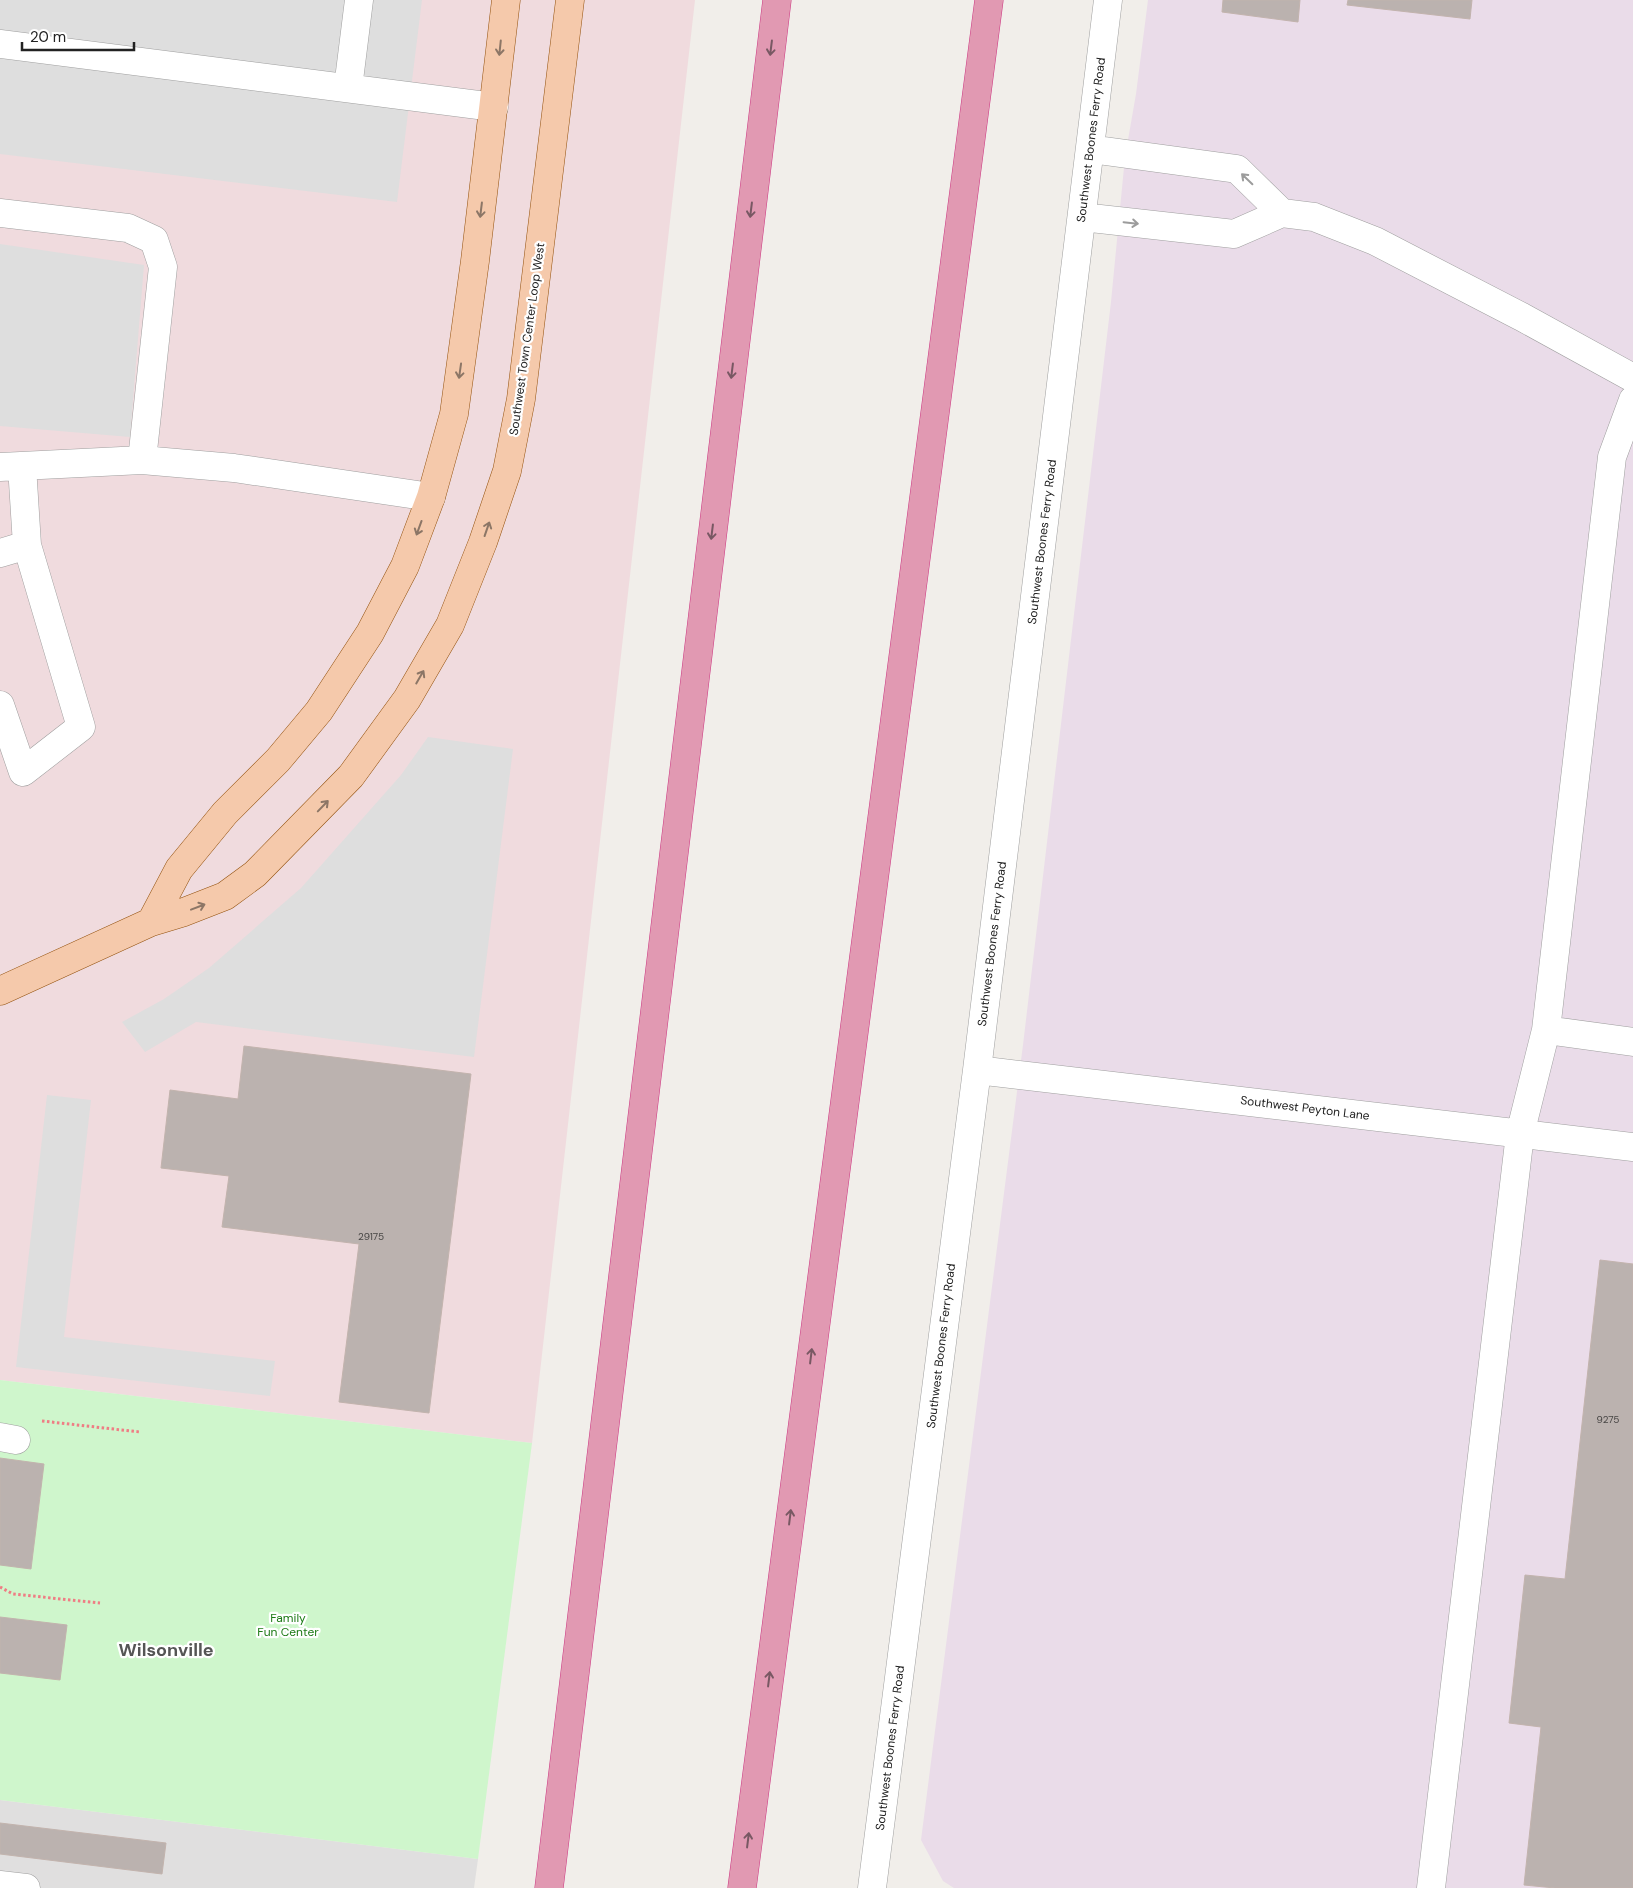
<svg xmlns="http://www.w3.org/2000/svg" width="1633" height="1888" font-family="'DM Sans',sans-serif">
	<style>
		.residential { fill: #e0dfdf }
		.commercial { fill: #f0dbde }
		.industrial { fill: #eadce9 }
		.park { fill: #cff6cc }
		.parking { fill: #dedede }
		.building { fill: #bbb2af; stroke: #c2b3ad }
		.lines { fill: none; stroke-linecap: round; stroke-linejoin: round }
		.minor-casing { stroke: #9f9f9f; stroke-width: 29 }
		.major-casing { stroke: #93510d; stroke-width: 29 }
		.highway-casing { stroke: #cd3983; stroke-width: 29 }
		.path { stroke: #ef7d84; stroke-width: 3; stroke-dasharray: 2.5 2.5; stroke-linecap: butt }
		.minor { stroke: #fff; stroke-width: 28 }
		.major { stroke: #f5c9ab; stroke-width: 28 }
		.highway { stroke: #e199b2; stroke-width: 28 }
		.oneway { stroke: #8c7666 }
		.oneway2 { stroke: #785863 }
		.oneway3 { stroke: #9c9c9c }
		.labels { text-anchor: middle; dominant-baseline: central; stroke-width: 4.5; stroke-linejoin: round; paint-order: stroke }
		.number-label { font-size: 10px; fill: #484645 }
		.street-label { font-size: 12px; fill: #222; stroke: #fff }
		.park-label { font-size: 12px; fill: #1d7a16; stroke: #fff }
		.district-label { font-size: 18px; font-weight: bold; fill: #555; stroke: #fff }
	</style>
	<rect width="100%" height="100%" fill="#f1eeea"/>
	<path class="residential" d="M0,1800l478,59 -4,29h-474z"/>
	<path class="commercial" d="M0,0h695l-163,1443 -532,-63z"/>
	<path class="industrial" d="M1148,0h485v1888h-679l-11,-7 -22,-41 102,-795 88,-743 14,-145 11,-63z"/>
	<path class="park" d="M0,1380l532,63 -54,416 -478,-59z"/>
	<path class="parking" d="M0,0h422l-25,202 -397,-48z
		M0,244l144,21 -14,172 -130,-11z
		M428,737l85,12 -39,308 -278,-35 -51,30 -23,-30 42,-23 45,-31 92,-80 100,-113z
		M47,1095l44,5 -27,237 211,24 -5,35 -254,-29z"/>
	<path class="building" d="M1223,0h77l-2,22 -76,-10z
		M1348,0h124l-2,19 -123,-14z
		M244,1046l227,28 -42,339 -90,-11 20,-158 -137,-17 7,-51 -68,-8 9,-78 68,9z
		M1600,1260l33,4v624h-78l-31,-3 17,-158 -32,-4 16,-148 40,4z
		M0,1458l44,6 -13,105 -31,-4z
		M0,1617l67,8 -7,55 -60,-7z
		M0,1823l166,20 -4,31 -162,-20z"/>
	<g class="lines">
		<g class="minor-casing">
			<path id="minor" d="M0,44l494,63
				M348,88l11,-88
				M1090,149l147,20 45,44
				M0,213l128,15 26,12 9,27 -21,193
				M1082,217l152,17 48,-21 32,4 61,24 147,76 111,61
				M22,466l5,79
				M0,467l142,-7 92,8 197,29
				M0,553l27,-8 54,182 -58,45 -23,-67
				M1546,1030l87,12
				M977,1070l656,77
				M0,1437l16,3
				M0,1885l26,3
				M872,1888l105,-818 131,-1070
				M1431,1888l89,-754 26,-104 66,-573 21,-57"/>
		</g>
		<g class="major-casing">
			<path id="major" d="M151,922l28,-53 46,-56 53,-53 41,-49 51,-78 35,-67 26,-69 23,-83 21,-153 31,-261
				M0,991l151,-69 33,-10 41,-16 30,-22 96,-98 56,-77 43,-74 33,-83 24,-71 14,-72 49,-399"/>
		</g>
		<g class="highway-casing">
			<path id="highway" d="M549,1888l228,-1888
				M742,1888l247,-1888"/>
		</g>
		<path class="path" d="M42,1421l98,11
			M0,1587l13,7 87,9"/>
		<use href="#minor" class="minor"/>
		<use href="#major" class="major"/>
		<use href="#highway" class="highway"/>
	</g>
	<defs><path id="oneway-shaft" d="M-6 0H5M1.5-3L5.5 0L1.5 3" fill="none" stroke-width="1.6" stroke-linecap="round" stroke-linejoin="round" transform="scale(1.25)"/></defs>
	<g class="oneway">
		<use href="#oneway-shaft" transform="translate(500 48) rotate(96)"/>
		<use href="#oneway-shaft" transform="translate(481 210) rotate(97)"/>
		<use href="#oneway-shaft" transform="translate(460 371) rotate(98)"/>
		<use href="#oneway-shaft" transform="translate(419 528) rotate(110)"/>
		<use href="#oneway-shaft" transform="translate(487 529) rotate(-71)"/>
		<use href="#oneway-shaft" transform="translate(420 677) rotate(-60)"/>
		<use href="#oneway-shaft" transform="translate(323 806) rotate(-46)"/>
		<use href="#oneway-shaft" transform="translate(198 907) rotate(-21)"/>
	</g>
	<g class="oneway2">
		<use href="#oneway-shaft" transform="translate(771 48) rotate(97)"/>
		<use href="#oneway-shaft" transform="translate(751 210) rotate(97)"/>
		<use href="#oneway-shaft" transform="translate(732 371) rotate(97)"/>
		<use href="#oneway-shaft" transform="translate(712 532) rotate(97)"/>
		<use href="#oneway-shaft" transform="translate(811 1356) rotate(-83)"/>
		<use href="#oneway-shaft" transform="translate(790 1517) rotate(-83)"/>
		<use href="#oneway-shaft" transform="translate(769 1679) rotate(-83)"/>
		<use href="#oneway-shaft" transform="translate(748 1840) rotate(-83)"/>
	</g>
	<g class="oneway3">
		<use href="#oneway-shaft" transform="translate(1247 179) rotate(-136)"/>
		<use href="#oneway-shaft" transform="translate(1131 223) rotate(6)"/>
	</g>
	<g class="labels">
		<g class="number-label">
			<text x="371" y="1236">29175</text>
			<text x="1608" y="1419">9275</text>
		</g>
		<g class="street-label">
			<text transform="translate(1091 140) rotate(-83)">Southwest Boones Ferry Road</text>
			<text transform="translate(527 339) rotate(-82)">Southwest Town Center Loop West</text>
			<text transform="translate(1042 542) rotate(-83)">Southwest Boones Ferry Road</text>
			<text transform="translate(992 944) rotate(-83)">Southwest Boones Ferry Road</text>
			<text transform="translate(1305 1108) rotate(7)">Southwest Peyton Lane</text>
			<text transform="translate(941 1346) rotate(-83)">Southwest Boones Ferry Road</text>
			<text transform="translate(890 1748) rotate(-83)">Southwest Boones Ferry Road</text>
		</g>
		<g class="park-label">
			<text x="288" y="1618">Family<tspan x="288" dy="14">Fun Center</tspan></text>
		</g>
		<g class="district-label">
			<text x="166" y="1650">Wilsonville</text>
		</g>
	</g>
	<path d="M22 42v8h112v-8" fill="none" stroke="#222222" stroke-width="2.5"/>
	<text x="30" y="42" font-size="15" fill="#222222" stroke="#ffffff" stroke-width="4" paint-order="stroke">20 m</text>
</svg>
